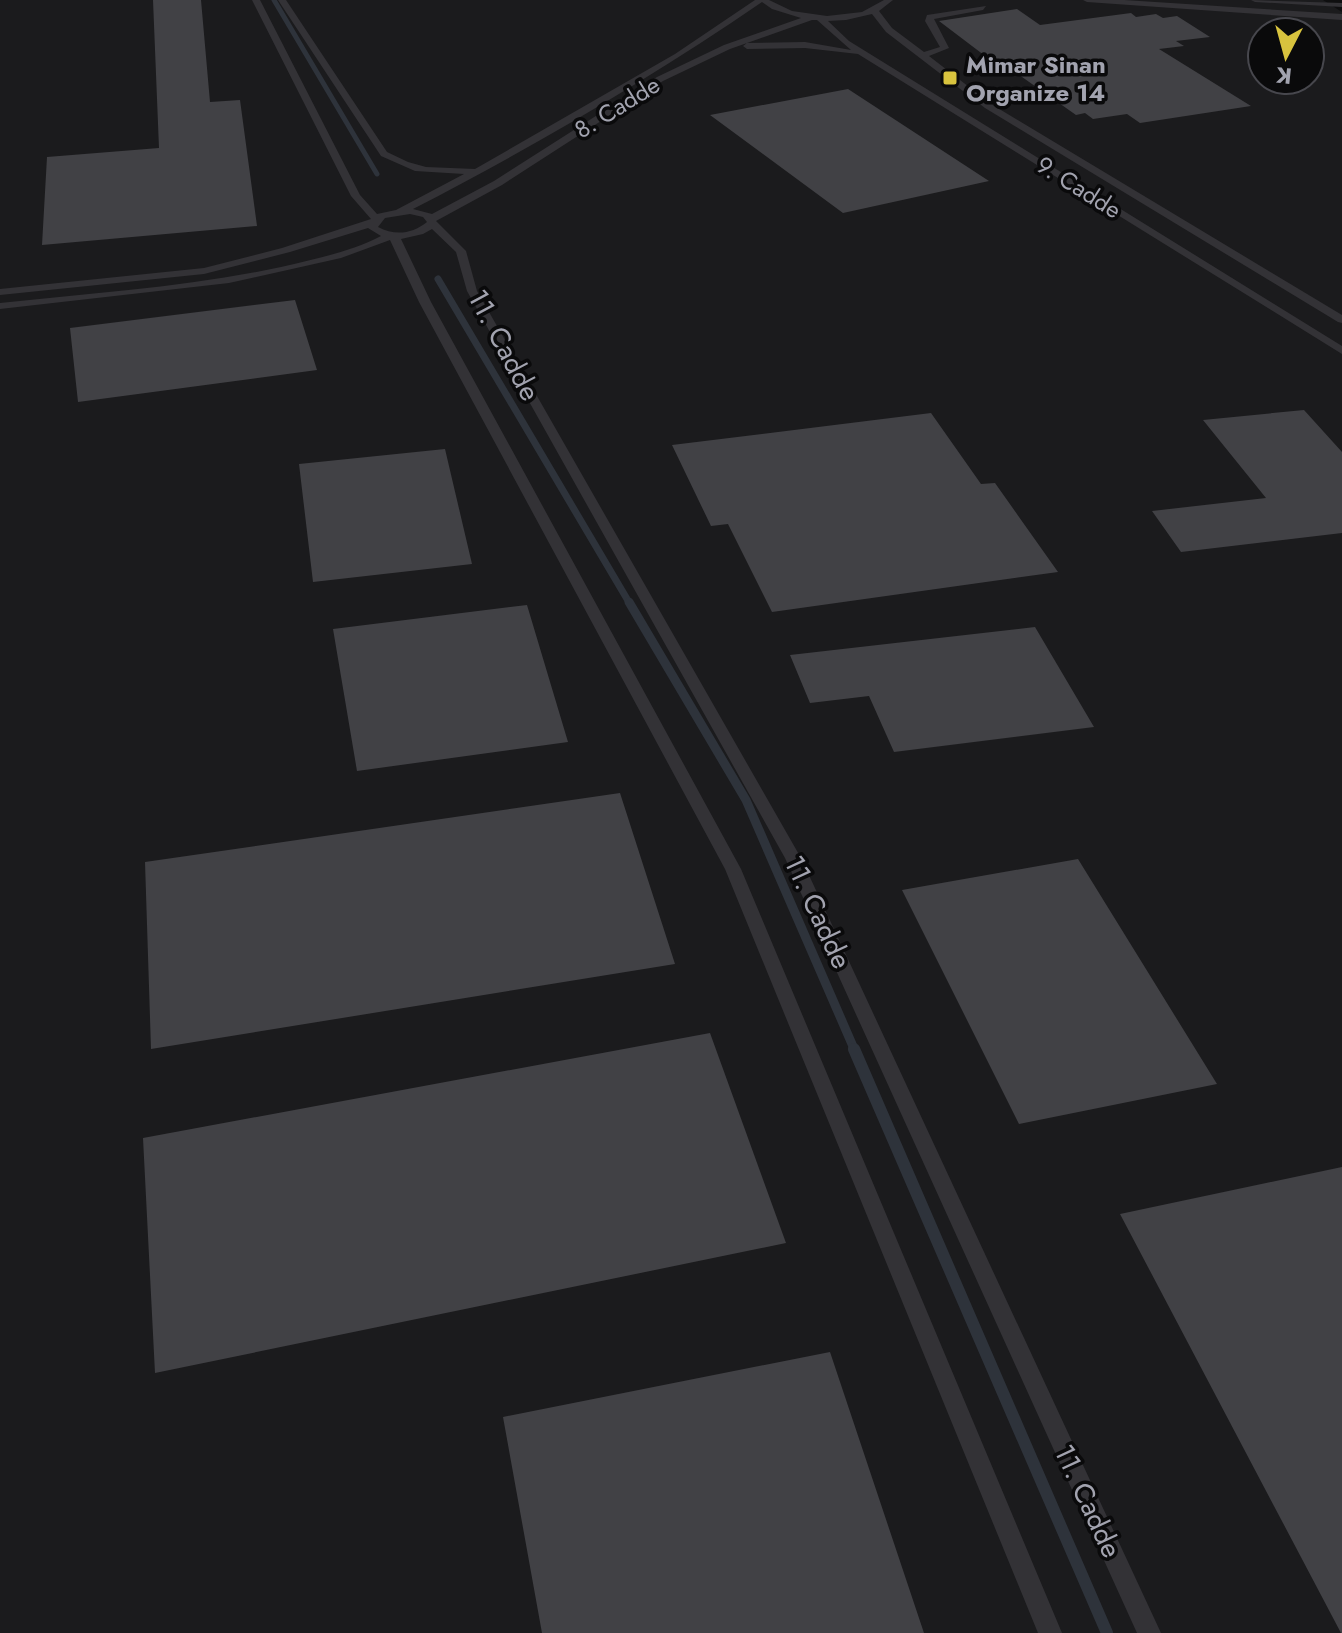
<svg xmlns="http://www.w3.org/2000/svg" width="1342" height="1633" font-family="Jost,sans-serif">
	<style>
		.built { fill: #1b1b1d; fill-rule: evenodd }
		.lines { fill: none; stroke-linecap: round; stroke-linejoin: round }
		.stream-far3 { stroke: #2e333b; stroke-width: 5 }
		.stream-far2 { stroke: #2e333b; stroke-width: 7 }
		.stream-far1 { stroke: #2e333b; stroke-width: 9 }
		.stream { stroke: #2e333b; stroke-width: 12 }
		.building { fill: #414145 }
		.lane { fill: #333236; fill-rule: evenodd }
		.poi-dot { fill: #d8c33e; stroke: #0a0a0b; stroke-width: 3 }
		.labels { text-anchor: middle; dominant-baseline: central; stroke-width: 7; stroke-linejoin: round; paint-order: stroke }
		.far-poi-label { font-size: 24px; font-weight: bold; fill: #a2a3af; stroke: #0a0a0b; text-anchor: start }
		.far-street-label { font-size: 24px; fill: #a2a3af; stroke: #0a0a0b }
		.street-label { font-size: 28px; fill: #a2a3af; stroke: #0a0a0b }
	</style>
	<rect width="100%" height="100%" fill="#0f0f10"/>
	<path class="built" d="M0,0h1323l19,12v1621h-1342zM1262,32h48v48h-48z"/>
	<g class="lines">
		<path class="stream-far3" d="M274,0l103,174"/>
		<path class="stream-far2" d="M438,279l192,325"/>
		<path class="stream-far1" d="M629,602l117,198 109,251"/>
		<path class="stream" d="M854,1049l253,584"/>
	</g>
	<path class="building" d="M153,0h48l9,102 30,-2 17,126 -215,19 5,-88 112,-9z
		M1017,9l23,16 91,-12 5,4 20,-3 7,4 14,-2 33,21 -34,4 8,5 -25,3 92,57 -111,17 -13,-9 -34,5 -8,-6 -9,2 -64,-45 -7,1 -66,-50z
		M848,89l141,92 -146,32 -133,-98z
		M295,300l22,70 -239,32 -8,-74z
		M1304,410l38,42v81l-161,19 -29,-41 114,-13 -63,-78z
		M931,413l50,71 14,-1 63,89 -286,40 -44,-88 -17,2 -39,-81z
		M445,449l27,115 -159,18 -14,-118z
		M527,605l41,137 -211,29 -24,-142z
		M1035,627l59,100 -200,25 -25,-56 -59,7 -20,-48z
		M620,793l55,171 -524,85 -6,-187z
		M1078,859l139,225 -198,40 -117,-234z
		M710,1033l76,210 -631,130 -12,-235z
		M1342,1167v466h-1l-221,-419z
		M830,1352l94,281h-382l-39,-216z"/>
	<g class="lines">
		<path class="lane" d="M252,0h8l100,195 17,19 19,-4 68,-36 -49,-3 -34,-15 -103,-156h8l101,152 21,10 18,5 49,2 200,-115 80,-54h14l23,11 35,5 35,-4 22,-12h9l-14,11 13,17 32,24 16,-5 -15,-26 2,-6 59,-9 -3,4 -49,9 15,29 -20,8 62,48 351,211v8l-4,-1 -353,-214 -99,-76 -14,-18 -26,6 -18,1 21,20 493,305v8l-484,-300 -53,-6 -58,1 -4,-3 4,-3 58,-1 46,8 -34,-30h-5l-82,29 -67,32 -161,104 -66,36 30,30 11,40 324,567 360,775h-24l-352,-775 -318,-567 -11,-39 -24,-23 -9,5 -22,5 30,63 310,567 321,764h-24l-313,-764 -306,-567 -29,-62 -49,18 -112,25 -229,26v-6c94,-10 189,-16 281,-36 34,-8 69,-15 100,-31l-13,-8 -78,24 -86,22 -204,21v-6l204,-21 78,-20 89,-29 -20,-23zM762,2l10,7 29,9 -77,27 -67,32 -163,104 -62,33 -19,-5c120,-62 237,-130 349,-207zM410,214l13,3 4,5c-15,12 -32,14 -49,5l7,-9z
			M1083,0h41l218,14v6l-255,-18z
			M1251,0l91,3v4l-87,-5z"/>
	</g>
	<rect class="poi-dot" x="942" y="70" width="16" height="16" rx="4"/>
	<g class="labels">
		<g class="far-poi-label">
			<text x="966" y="64">Mimar Sinan<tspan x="966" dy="28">Organize 14</tspan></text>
		</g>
		<g class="far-street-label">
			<text transform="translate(617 107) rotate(-32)">8. Cadde</text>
			<text transform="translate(1079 187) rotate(32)">9. Cadde</text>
		</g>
		<g class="street-label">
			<text transform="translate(504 345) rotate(62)">11. Cadde</text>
			<text transform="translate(818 912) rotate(65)">11. Cadde</text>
			<text transform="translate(1088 1501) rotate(65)">11. Cadde</text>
		</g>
	</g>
	<g transform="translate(1286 56) rotate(186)"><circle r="38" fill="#0a0a0b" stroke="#47474d" stroke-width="2"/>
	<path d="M0-6L14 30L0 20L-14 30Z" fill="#d8c33e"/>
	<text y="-12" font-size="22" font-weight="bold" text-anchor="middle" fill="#a2a3af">K</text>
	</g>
</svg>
